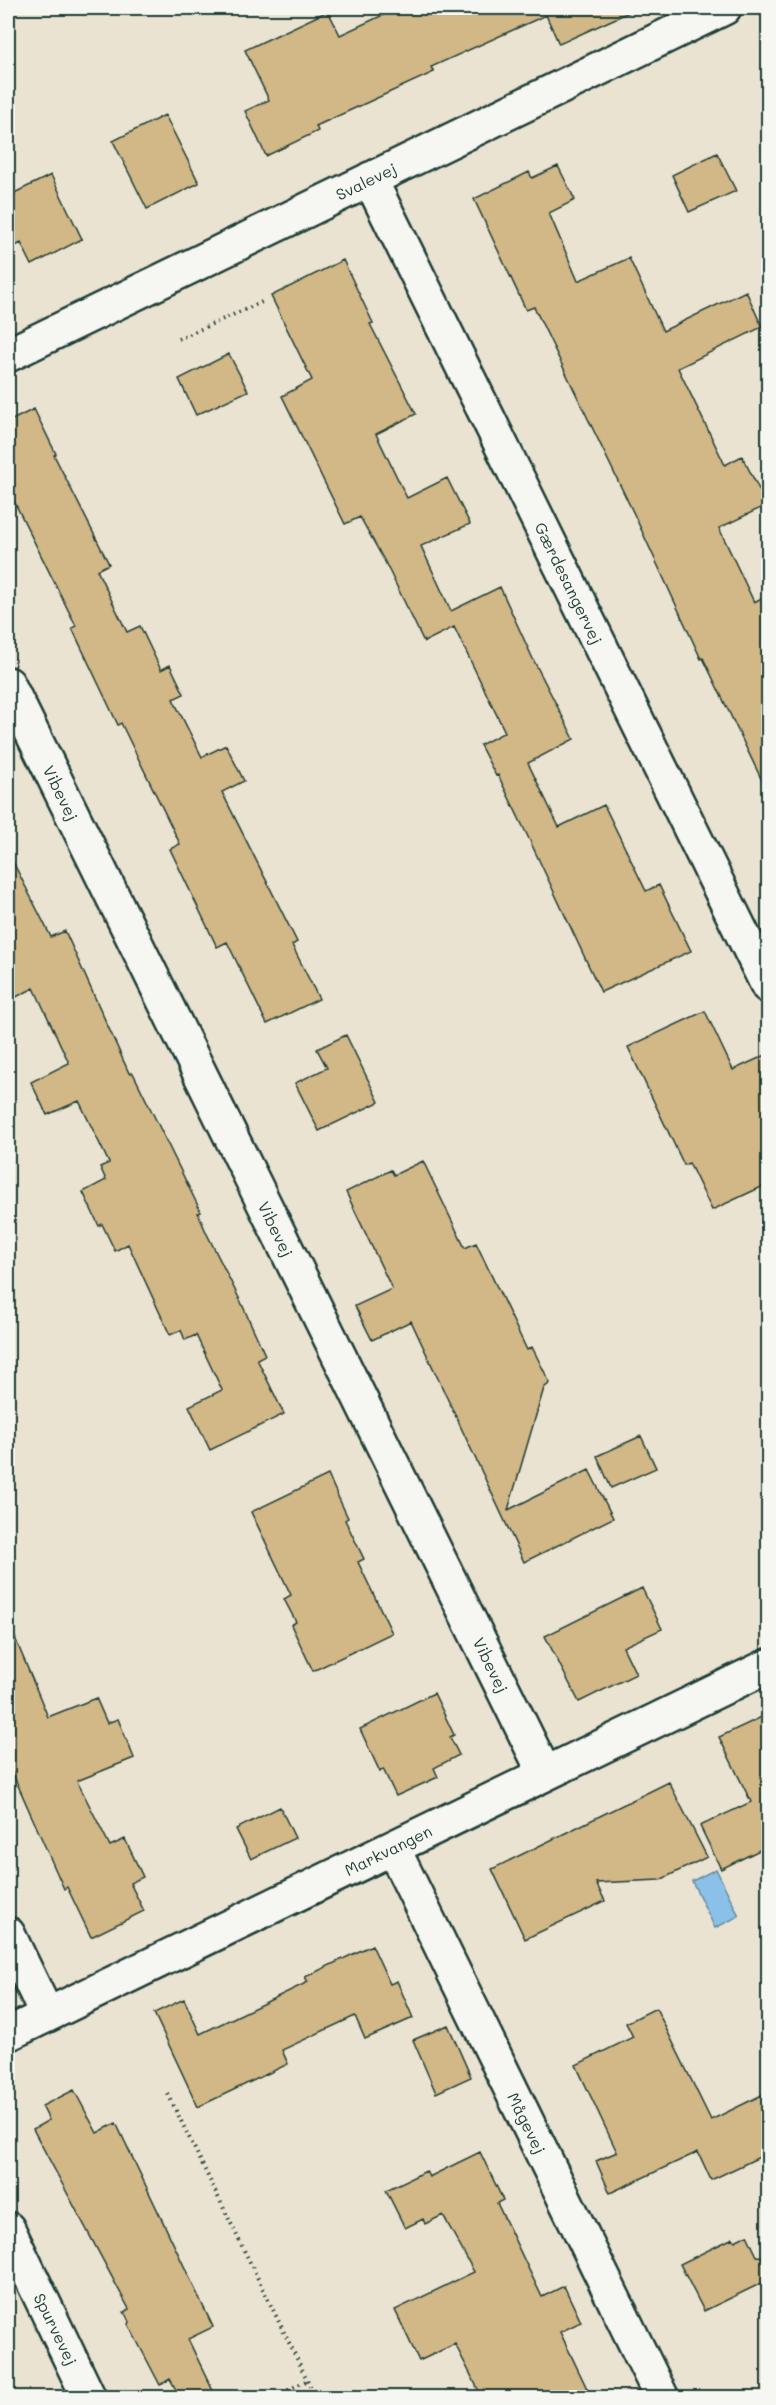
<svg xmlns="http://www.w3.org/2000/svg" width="776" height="2405" font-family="Mali,sans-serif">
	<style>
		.water { fill: #8bc0e8; stroke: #608ca0; stroke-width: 1.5 }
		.building { fill: #d2b787; stroke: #1f3d34; stroke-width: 1.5 }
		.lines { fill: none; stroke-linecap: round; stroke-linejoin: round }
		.street-casing { stroke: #1f3d34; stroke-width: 38 }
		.path { stroke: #1f3d34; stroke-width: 4; stroke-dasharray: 1.5 4.5; stroke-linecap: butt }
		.street { stroke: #f6f6f2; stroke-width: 33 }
		.labels { text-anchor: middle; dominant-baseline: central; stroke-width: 5; stroke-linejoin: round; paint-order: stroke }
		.street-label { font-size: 16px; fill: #1f3d34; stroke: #f6f6f2 }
	</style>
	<rect width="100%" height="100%" fill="#ebe3d2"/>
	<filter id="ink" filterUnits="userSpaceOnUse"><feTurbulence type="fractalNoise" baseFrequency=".0167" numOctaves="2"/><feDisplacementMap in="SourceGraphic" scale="12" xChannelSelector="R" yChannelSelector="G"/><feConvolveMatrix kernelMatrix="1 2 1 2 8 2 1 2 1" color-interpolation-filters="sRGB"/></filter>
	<g filter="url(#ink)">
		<path class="water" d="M716,1869l23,47 -24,12 -23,-47z"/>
		<path class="building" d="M398,8h240l-79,36 -13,-29 -115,52 3,5 -118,54 2,5 -52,25 -21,-45 24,-11 -24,-50 83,-39 12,24z
			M165,115l34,68 -52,26 -34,-68z
			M717,153l19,38 -47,21 -17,-37z
			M558,166l17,34 -26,13 29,68 51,-23 34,73 83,-40 16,36 -84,41 47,97 17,-9 25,49 -48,23 35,74 14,-7v198l-65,-135 -2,1 -67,-145 -100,-207 -8,3 -52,-111 55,-27 3,6z
			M51,175l31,64 -50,26 -11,-22 -13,7v-54z
			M343,260l30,63 -3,1 46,90 -40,20 31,64 40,-20 23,46 -49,22 30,65 49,-24 33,72 41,80 -46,24 31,64 45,-22 42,86 13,-6 32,66 -90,41 -71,-151 -32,-66 -2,1 -16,-31 25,-13 -51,-105 -30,15 -39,-80 -25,-45 -15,7 -63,-128 30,-16 -41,-84z
			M229,354l19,37 -52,24 -17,-36z
			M34,409l22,45 -2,1 55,109 -12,6 30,62 13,-6 21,44 9,-5 14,29 -11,5 29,58 24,-12 18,36 -22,11 75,150 -5,3 27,54 -52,25 -40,-82 -10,5 -47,-98 10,-5 -59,-121 -3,2 -46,-97 4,-2 -68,-137v-67z
			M8,852l43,85 14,-6 64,142h4l68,139 -3,1 8,19 35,70 24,53 -8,4 27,55 -74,36 -21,-44 33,-16 -26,-55 -11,5 -4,-10 -11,5 -42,-91 -13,7 -13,-27 -3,2 -16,-34 23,-12 -6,-13 9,-4 -30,-62 -32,14 -16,-33 38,-19 -35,-75 -26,13z
			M705,1011l28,59 35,-16v130l-56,26 -23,-47 -5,2 -56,-118z
			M346,1035l33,67 -60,29 -24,-48 32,-15 -10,-19z
			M423,1161l42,87 11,-5 51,107 5,-3 18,36 -6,5 -36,122 81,-40 24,48 -89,44 -113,-241 -39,19 -17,-34 37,-17 -46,-97 45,-22 3,5z
			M641,1436l15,32 -45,20 -14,-32z
			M328,1475l20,43 -3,2 19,39 -6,3 34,71 -79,38 -22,-46 5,-3 -12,-23 7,-4 -40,-83z
			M642,1588l20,41 -39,18 13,27 -57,28 -34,-66z
			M8,1621l40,96 48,-19 11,25 11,-4 16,39 -57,23 33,65 15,-7 18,38 -13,6 14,28 -53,26 -24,-50 -3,2 -56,-126z
			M434,1693l20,42 -4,2 9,18 -25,13 4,9 -42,19 -13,-27 -3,3 -20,-43z
			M768,1714v132l-47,23 -21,-43 51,-24 -32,-65z
			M669,1782l38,75 -47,23 -64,3 9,18 -80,38 -33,-70z
			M280,1807l15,31 -44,21 -15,-30z
			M372,1945l18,39 7,-3 16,37 -48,21 -10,-23 -73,34 6,14 -90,43 -44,-94 30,-14 16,35 108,-52 -3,-5z
			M656,2008l55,112 57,-28v61l-57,27 -13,-28 -88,41 -14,-32 21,-9 -41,-87 57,-28 -7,-14z
			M448,2025l23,52 -35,16 -23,-53z
			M74,2090l23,43 19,-10 97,204 -25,12 28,58h-36l-10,-18 -10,6 -32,-61 2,-2 -6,-10 5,-3 -96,-180 16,-9 -7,-14z
			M480,2152l23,48 -6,3 45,94 22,-11 17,36 -21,10 31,65h-109l-27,-53 -36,17 -24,-51 79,-38 -31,-57 -18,9 -2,-5 -18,9 -19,-38 40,-19 3,6z
			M747,2235l10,21 11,1v23l-64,31 -24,-47 53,-26 2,3z"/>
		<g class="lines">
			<g class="street-casing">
				<path id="street" d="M370,179l398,807
					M8,355l716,-347
					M8,684l537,1090
					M393,1848l269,550
					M8,1934l39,81
					M8,2034l760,-368
					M8,2229l81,169"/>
			</g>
			<path class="path" d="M178,339l84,-37
				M168,2094l148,304
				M272,2398l36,-18"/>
			<use href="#street" class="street"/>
		</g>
	</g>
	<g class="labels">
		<g class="street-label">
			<text transform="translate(366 181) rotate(-26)">Svalevej</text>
			<text transform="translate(569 583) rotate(64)">Gærdesangervej</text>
			<text transform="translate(61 793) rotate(64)">Vibevej</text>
			<text transform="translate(276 1229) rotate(64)">Vibevej</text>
			<text transform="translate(491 1665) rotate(64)">Vibevej</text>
			<text transform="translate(388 1850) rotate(-26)">Markvangen</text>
			<text transform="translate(527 2123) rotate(64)">Mågevej</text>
			<text transform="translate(56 2329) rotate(64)">Spurvevej</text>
		</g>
	</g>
	<rect width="776" height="2405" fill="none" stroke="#f6f6f2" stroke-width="30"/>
	<rect x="15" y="15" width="746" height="2375" fill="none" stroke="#1f3d34" stroke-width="2" filter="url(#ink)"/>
</svg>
